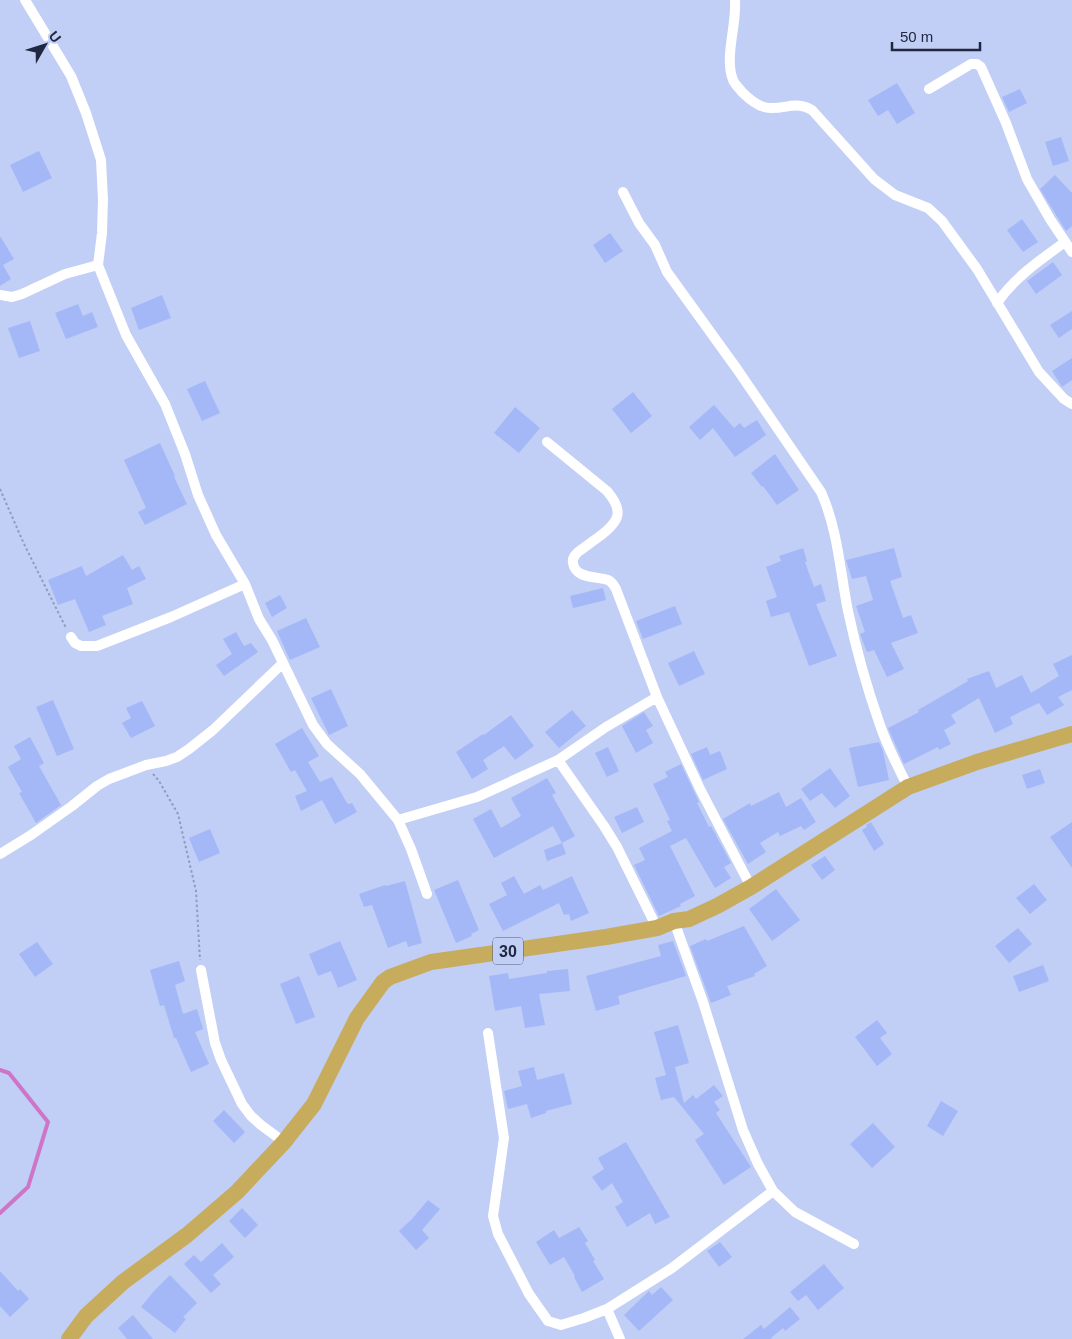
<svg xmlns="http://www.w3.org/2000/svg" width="1072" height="1339" font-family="Helvetica,sans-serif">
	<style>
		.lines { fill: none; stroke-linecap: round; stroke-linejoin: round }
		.stream { stroke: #ce75c7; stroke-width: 4 }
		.building { fill: #a4b8f8 }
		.path { stroke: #909bbe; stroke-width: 2; stroke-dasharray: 2.5 2.5; stroke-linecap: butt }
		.minor { stroke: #fff; stroke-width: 10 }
		.trunk { stroke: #c6ac5c; stroke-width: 16 }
		.labels { text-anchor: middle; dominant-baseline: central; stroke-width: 4; stroke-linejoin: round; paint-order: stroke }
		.shield { fill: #c1cef5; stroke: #505976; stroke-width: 1 }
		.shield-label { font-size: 16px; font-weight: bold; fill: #202740 }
	</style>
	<rect width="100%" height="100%" fill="#c1cef5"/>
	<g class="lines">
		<path class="stream" d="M0,1070l9,3 39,49 -20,65 -28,26"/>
	</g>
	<path class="building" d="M897,83l18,30 -18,11 -9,-14 -10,6 -10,-16z
		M1020,89l7,14 -18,9 -7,-15z
		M1061,137l8,24 -16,5 -8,-24z
		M39,151l13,27 -29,14 -13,-27z
		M1055,175l17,18v33l-6,5 -26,-42z
		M1022,219l16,23 -15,10 -16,-22z
		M610,233l13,18 -18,12 -12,-18z
		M0,236l14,23 -11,6 8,14 -11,7z
		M1053,262l9,13 -26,19 -9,-13z
		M162,295l9,23 -32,12 -8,-22z
		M78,304l5,12 9,-4 6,15 -32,12 -11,-26z
		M1072,311v18l-13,9 -9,-13z
		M30,321l10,30 -21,7 -11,-30z
		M1072,358v22l-10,7 -10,-16z
		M205,381l15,32 -18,8 -15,-32z
		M633,392l19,24 -21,17 -19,-24z
		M714,405l20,23 6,-5 4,5 13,-8 9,15 -31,22 -22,-29 -13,12 -11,-13z
		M515,407l25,21 -21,25 -25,-20z
		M160,443l15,33 -1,1 13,27 -42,21 -7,-13 8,-4 -22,-48z
		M775,454l24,36 -22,15 -14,-19 -1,1 -11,-14z
		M803,548l4,13 -2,1 9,25 7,-3 5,17 -10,3 21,52 -28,10 -20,-54 -18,5 -5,-16 11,-4 -11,-30 15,-6 -2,-5z
		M894,548l8,29 -12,4 13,37 8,-3 7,18 -27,10 13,26 -17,8 -13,-27 -7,2 -7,-18 5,-2 -9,-26 17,-6 -7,-24 -14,3 -6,-19z
		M123,555l9,15 7,-4 7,13 -19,9 6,16 -31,12 4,9 -17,7 -14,-33 -17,6 -10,-25 34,-14 4,10z
		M603,588l3,12 -33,8 -3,-12z
		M280,595l7,13 -15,9 -7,-14z
		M675,606l7,18 -39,15 -7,-18z
		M306,618l14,29 -30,13 -13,-29z
		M236,632l8,14 7,-3 7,9 -34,24 -8,-11 16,-11 -9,-15z
		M694,651l11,23 -26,12 -11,-23z
		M1072,655v35l-14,7 6,8 -17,10 -8,-12 -29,14 3,7 -18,9 -16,-35 -28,17 5,8 -12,7 7,14 -12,6 -1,-3 -34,17 -16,-36 31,-16 -1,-2 50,-29 -1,-2 22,-8 7,17 26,-13 9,18 28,-17 -6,-12z
		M331,689l17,37 -19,9 -18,-37z
		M53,700l21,49 -17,7 -21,-49z
		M142,701l13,25 -24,12 -9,-15 9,-5 -5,-10z
		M572,710l14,16 -27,22 -14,-16z
		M644,712l9,14 -7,4 7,13 -17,10 -14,-27z
		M511,715l23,31 -19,14 -11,-14 -21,14 5,9 -16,10 -16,-27 27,-18 1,1z
		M302,728l17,28 -11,6 12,20 12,-5 15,26 2,1 3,-1 5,9 -22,12 -13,-24 -21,11 -6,-15 12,-5 -12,-21 -4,2 -16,-28z
		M30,737l14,26 -5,3 22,39 -25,18 -17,-30 3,-1 -14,-25 13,-8 -7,-13z
		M879,742l4,9 6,29 -31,7 -9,-39z
		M608,747l11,24 -12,6 -12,-24z
		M707,747l3,8 10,-4 7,18 -24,11 -12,-26z
		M681,764l18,38 -2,1 12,24 2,-1 20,37 -7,4 7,11 -16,10 -29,-50 -16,8 25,50 -15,8 1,2 -22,10 -25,-51 11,-5 -6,-12 33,-17 -5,-10 3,-1 -17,-36 15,-7 -3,-5z
		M830,768l20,28 -15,12 -13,-15 -12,8 -9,-12z
		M1040,769l5,14 -18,6 -5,-14z
		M547,778l9,15 -4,2 23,41 -13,7 -9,-17 -59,32 -21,-39 18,-10 10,19 20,-12 -10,-18z
		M779,792l7,15 15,-9 15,24 -12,8 -3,-4 -21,10 -2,-4 -18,11 6,9 -18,12 -25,-45 27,-16 1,3z
		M637,807l7,15 -22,11 -8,-16z
		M871,822l13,22 -10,7 -12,-21 5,-3 -1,-2z
		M1072,822v46l-22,-31z
		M210,829l10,24 -21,9 -10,-24z
		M562,843l4,11 -19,7 -3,-11z
		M825,856l10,14 -13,10 -11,-15z
		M514,876l10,18 16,-9 3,5 29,-14 17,37 -18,8 -2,-7 -5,1 -5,-12 -56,28 -14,-27 18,-9 -6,-12z
		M458,880l21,50 -8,4 1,2 -16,7 -22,-53z
		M405,881l17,62 -14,4 -2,-6 -18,7 -16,-43 -8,2 -5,-13 26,-9 1,1z
		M1034,884l13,16 -17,14 -14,-16z
		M776,889l24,31 -28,21 -23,-32z
		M744,926l23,40 -13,8 1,2 -28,10 4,9 -20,8 -21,-57 16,-7 1,2z
		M1018,928l14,16 -23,19 -14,-17z
		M340,941l17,39 -19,8 -7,-17 -13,5 -9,-22z
		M673,941l13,35 -68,20 2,8 -24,7 -10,-35 75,-20 -3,-11z
		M37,942l16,22 -18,13 -16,-23z
		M179,961l6,20 -10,4 8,29 14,-5 6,20 -8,3 14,32 -18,8 -15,-34h-2l-10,-33 -4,1 -10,-36z
		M1043,965l6,16 -30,11 -6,-16z
		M568,969l2,22 -31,3 6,31 -20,3 -4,-22 -26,5 -6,-35 19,-3 1,6 38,-6v-2z
		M299,976l16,41 -19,7 -16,-40z
		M877,1020l10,13 -7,5 12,16 -15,12 -22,-29z
		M678,1025l11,38 -14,4 9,36 9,-8 3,4 18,-14 9,11 -9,6 6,8 -4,3 35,54 -27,18 -29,-45 9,-6 -30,-37 -13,3 -6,-22 11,-3 -12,-43z
		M534,1067l3,13 27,-7 8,31 -26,7v2l-15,5 -4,-14 -19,5 -4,-18 18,-5 -4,-15z
		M941,1101l17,10 -15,25 -16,-10z
		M224,1110l21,22 -11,11 -21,-22z
		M873,1123l22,24 -23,21 -22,-24z
		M626,1142l44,75 -15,7 -5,-11 -23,14 -12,-20 8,-5 -11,-19 -10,8 -10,-14 12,-8 -6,-11z
		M428,1200l12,9 -18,21 7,8 -13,12 -17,-19 13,-12z
		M242,1208l16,17 -13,13 -16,-17z
		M579,1227l9,14 -3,2 10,17 -2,1 11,18 -22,13 -8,-15 1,-1 -11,-19 -14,8 -14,-23 18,-12 5,8z
		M720,1242l12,15 -13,10 -12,-16z
		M222,1243l12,14 -21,18 8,9 -10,9 -27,-29 10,-9 7,7z
		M824,1264l20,24 -26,22 -12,-15 -8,6 -8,-9z
		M0,1271l18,20 2,-2 9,10 -19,18 -10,-11z
		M170,1275l27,28 -14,14 3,2 -11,14 -34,-26 13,-16z
		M661,1287l12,13 -34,31 -15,-16 25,-24 3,4z
		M790,1307l10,12 -15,12 -2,-3 -12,10 1,1h-29l18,-14 3,4z
		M133,1315l20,24h-26l-9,-11z"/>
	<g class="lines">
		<path class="path" d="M0,489l24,55 42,84
			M153,774l6,7 19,33 18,77 4,69"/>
		<path class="minor" d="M25,0l46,76 15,37 15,47 2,40 -1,33 -4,32
			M735,0c2,25 -11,57 -2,80 2,5 6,8 9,12 6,6 14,13 22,15 18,5 29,-8 48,3l62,69 21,16 33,13 14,13 35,48 62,103 25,27 8,5
			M929,89l42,-25h6l4,3 25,56 21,56 23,40 22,33
			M623,192l16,31 16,22 12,27 70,97 84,123c17,38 19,79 27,119 8,38 19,77 32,114 7,21 18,42 28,62
			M0,295l12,2 10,-3 43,-20 33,-9 28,70 39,69 20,50 13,41 18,40 29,49 14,35 13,21 41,85 14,19 33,30 38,46 13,29 16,45
			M997,303c17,-25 43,-43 68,-61
			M547,442l60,49c17,20 13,30 -7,45 -7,5 -15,11 -22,16 -3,3 -6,6 -5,11 2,16 24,13 35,17 4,2 6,5 8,9l41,108 43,92 51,98
			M71,637l4,6 6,3h16l74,-29 74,-33
			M558,760l46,66 13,21 40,81
			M398,820l79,-23 81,-37 48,-33 51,-30
			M0,854l31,-19 41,-29 25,-20 12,-7 37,-14 20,-4 11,-4 12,-8 24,-19 70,-67
			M674,921l29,81 40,128 15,34 15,27 22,21 59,32
			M201,970l14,73 6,17 21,44 9,12 10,9 23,17
			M488,1033l16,105 -11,78 5,18 31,60 19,27 13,4 23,-7 23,-9 65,-41 101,-77
			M607,1309l13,30"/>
		<path class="trunk" d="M69,1339l17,-23 37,-34 64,-47 50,-43 47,-50 30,-38 43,-86 26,-36 7,-5 41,-15 175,-25 51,-9 17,-7 15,-2 28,-13 34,-19 157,-100 69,-25 95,-28"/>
	</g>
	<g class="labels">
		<rect class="shield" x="493" y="937.5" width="30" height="27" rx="4"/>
		<g class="shield-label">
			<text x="508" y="951">30</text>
		</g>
	</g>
	<g transform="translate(45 45) rotate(51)" stroke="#c1cef5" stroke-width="4" paint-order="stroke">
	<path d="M0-4L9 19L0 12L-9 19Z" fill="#202740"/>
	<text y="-8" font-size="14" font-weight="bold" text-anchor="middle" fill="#202740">U</text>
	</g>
	<path d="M892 42v8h88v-8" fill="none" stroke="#202740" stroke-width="2.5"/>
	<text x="900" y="42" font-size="15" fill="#202740" stroke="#c1cef5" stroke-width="4" paint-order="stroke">50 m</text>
</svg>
